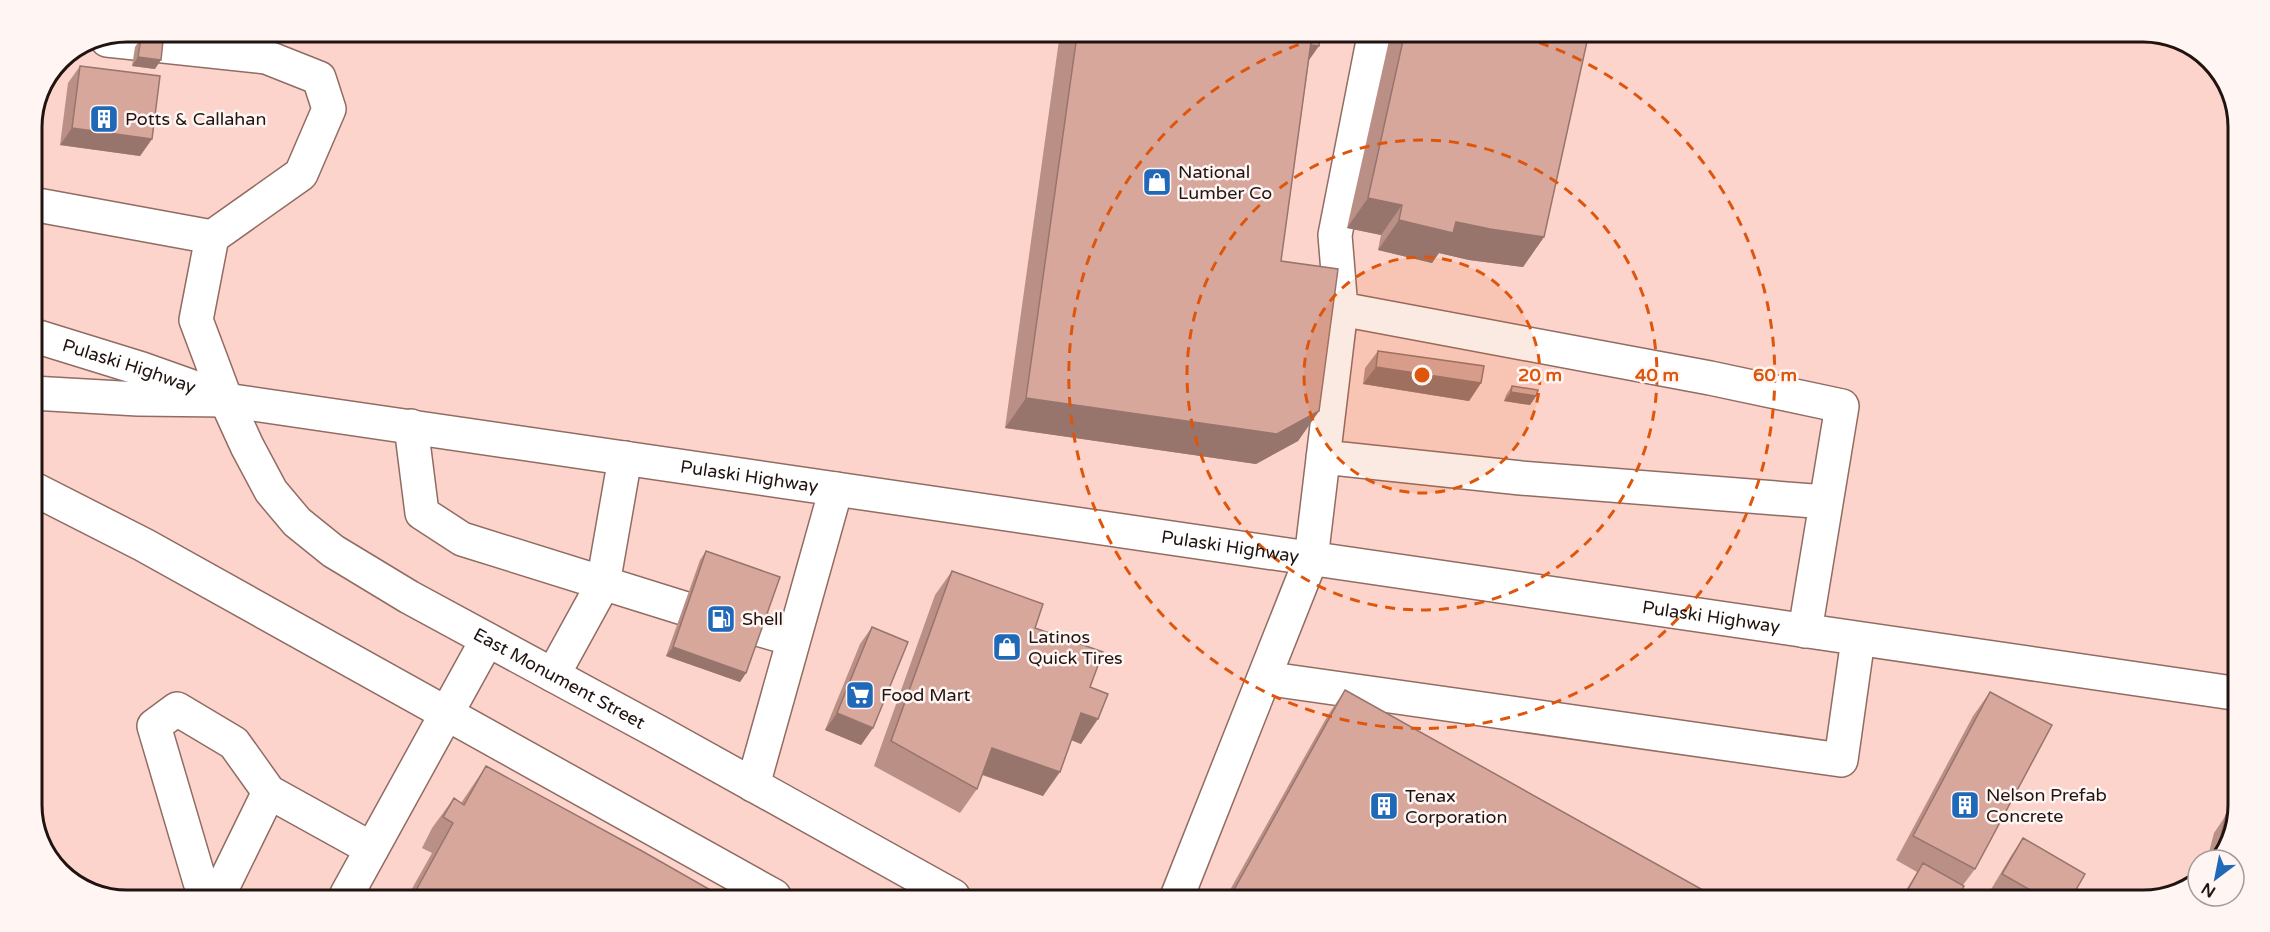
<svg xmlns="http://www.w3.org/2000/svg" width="2270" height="932" font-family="'Varela Round',sans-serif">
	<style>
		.built { fill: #fcd4cb }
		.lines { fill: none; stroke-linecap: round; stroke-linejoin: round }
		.minor-casing { stroke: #906c63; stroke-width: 36 }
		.major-casing { stroke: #906c63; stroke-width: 36 }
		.minor { stroke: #fff; stroke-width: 33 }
		.major { stroke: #fff; stroke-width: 33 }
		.wall { fill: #ba9086 }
		.shaded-wall { fill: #97756d }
		.building { fill: #d8a79c; stroke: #97756d; stroke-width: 1.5 }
		.ring { fill: none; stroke: #de560c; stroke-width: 3; stroke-dasharray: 10 8 }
		.labels { text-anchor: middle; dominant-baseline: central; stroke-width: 5; stroke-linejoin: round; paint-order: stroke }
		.poi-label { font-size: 18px; fill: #211310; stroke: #fff6f4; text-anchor: start }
		.street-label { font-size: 18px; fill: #211310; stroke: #fff6f4 }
		.rim { fill: none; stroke: #211310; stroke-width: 3 }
		.centre { fill: #de560c; stroke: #fff6f4; stroke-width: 3 }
		.ring-label { font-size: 18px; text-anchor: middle; font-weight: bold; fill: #de560c; stroke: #fff6f4; stroke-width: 5; stroke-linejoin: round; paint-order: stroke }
	</style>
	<rect width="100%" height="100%" fill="#fee5df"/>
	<path class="built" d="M127,32l2052,7 43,35 16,47 -7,720 -15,19h-18l-2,24 -52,16 -2053,-7 -40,-30 -19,-51v-691l28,-62z"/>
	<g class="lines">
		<g class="minor-casing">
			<path id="minor" d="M107,40l159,17 53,21 10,31 -28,65 -89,63 -16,83 30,80
				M32,204l180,33
				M1341,309l369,69 132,28 -37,225
				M411,426l11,87 40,26 221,69 110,31
				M1323,457l198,21 305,24
				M553,675l50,-91 22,-126
				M1264,678l577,82 17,-121
				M753,785l83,-296
				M269,792l-44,90 -14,6 -11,-6 -46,-156 23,-17 57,34 35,49 103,57
				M347,894l140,-254
				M1177,897l134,-338 30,-250 -6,-74 39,-199"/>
		</g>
		<g class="major-casing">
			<g id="major">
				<path id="s1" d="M32,335l110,34 62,22"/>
				<path id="s2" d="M32,393l106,6 88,1 2007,293"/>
				<path id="s3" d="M226,400l21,46 24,45 26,31 36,29 76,46 251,136 293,163"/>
				<path d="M32,488l112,57 630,351"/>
			</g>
		</g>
		<use href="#minor" class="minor"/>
		<use href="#major" class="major"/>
	</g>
	<path class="wall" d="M1063,35l257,1 -11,24 -28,201 38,150 -21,30 -42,23 -251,-36 54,-388z
		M1390,36l198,1 -44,200 -21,30 -54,-7 -30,-7 -7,10 -54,-13 3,-15 -34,-7z
		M141,38l14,31 -23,-3 3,-19z
		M80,66l72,73 -12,17 -80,-11 8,-62z
		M1378,351l103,32 -12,18 -106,-17 2,-16z
		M1512,386l24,10 -6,9 -26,-4 2,-6z
		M706,551l40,122 -6,9 -74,-26 34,-96z
		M952,571l83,57 55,59 -9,57 -10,-4 -28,56 -61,-21 -5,14 -17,24 -86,-47 61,-171z
		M872,627l1,101 -12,17 -36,-15 35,-86z
		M1345,690l374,209 -493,-2 102,-182z
		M1990,692l-15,177 -12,16 -6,15h-57l17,-28 -21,-12 77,-144z
		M486,766l235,130 -312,-2 23,-41 -10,-5 10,-20 22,-30 7,5z
		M2226,815l-10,45h-9l7,-27z
		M2023,838l47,62h-65l-1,-1v1h-19l6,-8 -1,-1 21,-35z"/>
	<path class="shaded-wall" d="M1243,35l76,11 -17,24z
		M138,57l23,3 -6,9 -23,-3z
		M72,128l80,11 -12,17 -80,-11z
		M1368,198l34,7 -21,30 -34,-7z
		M1399,220l57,2 88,15 -21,30 -54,-7 -30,-7 -7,10 -54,-13z
		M1376,367l105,16 -12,18 -106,-17z
		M1511,392l25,4 -6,9 -26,-4z
		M1026,398l293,13 -21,30 -42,23 -251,-36z
		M673,647l73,26 -6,9 -74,-26z
		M837,713l36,15 -12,17 -36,-15z
		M1081,713l17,6 -17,25 -17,-7z
		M992,748l68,24 -17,24 -68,-24z"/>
	<path class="building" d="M1077,35h187l47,7 -30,219 57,8 -19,142 -42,23 -251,-36z
		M1264,35l56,1 -1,10 -8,-1v-3z
		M1404,36l184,1 -44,200 -54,-8 -34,-7 -3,11 -54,-13 3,-15 -34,-7z
		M141,38l22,3 -2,19 -23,-3z
		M80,66l80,10 -8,63 -80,-11z
		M1378,351l106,15 -3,17 -105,-16z
		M1512,386l26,4 -2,6 -25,-4z
		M706,551l74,26 -34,96 -73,-26z
		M952,571l91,33 -8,24 68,24 -13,35 18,7 -10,25 -17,-6 -21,59 -68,-24 -15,41 -86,-48z
		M872,627l36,15 -35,86 -36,-15z
		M1345,690l374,209 -489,-2z
		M1990,692l62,33 -77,144 -62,-33z
		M486,766l156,85 79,45 -307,-2 39,-71 -10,-6 11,-19 10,7z
		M2226,815l6,2 -1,24 -16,19z
		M2023,838l62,36 -15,26h-22l-46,-26z
		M1923,863l41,23 -7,14h-55z
		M2002,890l3,5 -1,5h-14l-1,-3 3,-6z"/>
	<circle cx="1422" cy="375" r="118" fill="#de560c" fill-opacity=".12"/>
	<g class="ring">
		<circle cx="1422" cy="375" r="118"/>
		<circle cx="1422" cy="375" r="235"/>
		<path d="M1522 37A353 353 0 1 1 1325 36"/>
	</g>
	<defs>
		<g id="building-square" transform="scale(1.5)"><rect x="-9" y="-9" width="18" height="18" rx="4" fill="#2069b9" stroke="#fff6f4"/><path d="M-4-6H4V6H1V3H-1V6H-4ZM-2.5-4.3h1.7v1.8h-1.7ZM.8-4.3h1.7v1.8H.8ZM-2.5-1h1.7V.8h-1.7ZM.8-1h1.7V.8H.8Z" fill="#fff"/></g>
		<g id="shop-square" transform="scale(1.5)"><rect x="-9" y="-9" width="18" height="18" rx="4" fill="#2069b9" stroke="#fff6f4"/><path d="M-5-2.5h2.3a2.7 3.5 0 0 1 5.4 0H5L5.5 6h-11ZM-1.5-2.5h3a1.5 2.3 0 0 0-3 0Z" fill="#fff"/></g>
		<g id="fuel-square" transform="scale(1.5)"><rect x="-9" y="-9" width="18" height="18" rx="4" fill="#2069b9" stroke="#fff6f4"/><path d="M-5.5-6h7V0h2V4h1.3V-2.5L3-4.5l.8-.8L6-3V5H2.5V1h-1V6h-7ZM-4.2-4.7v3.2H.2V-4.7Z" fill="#fff"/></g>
		<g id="supermarket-square" transform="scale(1.5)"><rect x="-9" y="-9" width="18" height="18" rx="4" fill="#2069b9" stroke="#fff6f4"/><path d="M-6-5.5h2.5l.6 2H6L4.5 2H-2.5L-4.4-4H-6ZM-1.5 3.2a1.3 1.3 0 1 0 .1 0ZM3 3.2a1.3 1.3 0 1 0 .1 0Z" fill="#fff"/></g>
	</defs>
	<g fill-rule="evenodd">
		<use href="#building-square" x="104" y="119"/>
		<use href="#shop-square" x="1157" y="182"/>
		<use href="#fuel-square" x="721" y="619"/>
		<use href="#shop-square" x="1007" y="647"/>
		<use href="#supermarket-square" x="860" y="695"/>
		<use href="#building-square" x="1965" y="805"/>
		<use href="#building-square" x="1384" y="806"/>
	</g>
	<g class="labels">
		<g class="poi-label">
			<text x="125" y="119">Potts &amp; Callahan</text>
			<text x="1178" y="172">National<tspan x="1178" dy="21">Lumber Co</tspan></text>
			<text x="742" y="619">Shell</text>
			<text x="1028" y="637">Latinos<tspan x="1028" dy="21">Quick Tires</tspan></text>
			<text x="881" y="695">Food Mart</text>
			<text x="1986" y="795">Nelson Prefab<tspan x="1986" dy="21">Concrete</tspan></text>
			<text x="1405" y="796">Tenax<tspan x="1405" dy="21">Corporation</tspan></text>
		</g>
		<g class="street-label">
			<text stroke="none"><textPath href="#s1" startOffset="102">Pulaski Highway</textPath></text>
			<text stroke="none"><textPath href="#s2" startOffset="723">Pulaski Highway</textPath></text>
			<text stroke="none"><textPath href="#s2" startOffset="1209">Pulaski Highway</textPath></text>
			<text stroke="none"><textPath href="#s2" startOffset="1695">Pulaski Highway</textPath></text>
			<text stroke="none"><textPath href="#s3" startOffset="448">East Monument Street</textPath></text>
		</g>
	</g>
	<path d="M0 0H2270V932H0ZM127 42H2143A85 85 0 0 1 2228 127V805A85 85 0 0 1 2143 890H127A85 85 0 0 1 42 805V127A85 85 0 0 1 127 42Z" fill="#fff6f4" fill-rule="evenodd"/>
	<path class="rim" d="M127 42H2143A85 85 0 0 1 2228 127V805A85 85 0 0 1 2143 890H127A85 85 0 0 1 42 805V127A85 85 0 0 1 127 42Z"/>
	<circle cx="1422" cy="375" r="9" class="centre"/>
	<g class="ring-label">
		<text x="1540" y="381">20 m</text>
		<text x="1657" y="381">40 m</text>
		<text x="1775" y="381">60 m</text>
	</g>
	<g transform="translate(2216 878) rotate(212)"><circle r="28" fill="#fff6f4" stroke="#a69b99" stroke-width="1.5"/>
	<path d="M0-4.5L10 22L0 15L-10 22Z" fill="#2069b9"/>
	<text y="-9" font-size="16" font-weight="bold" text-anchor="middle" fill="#211310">N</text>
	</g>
</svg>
